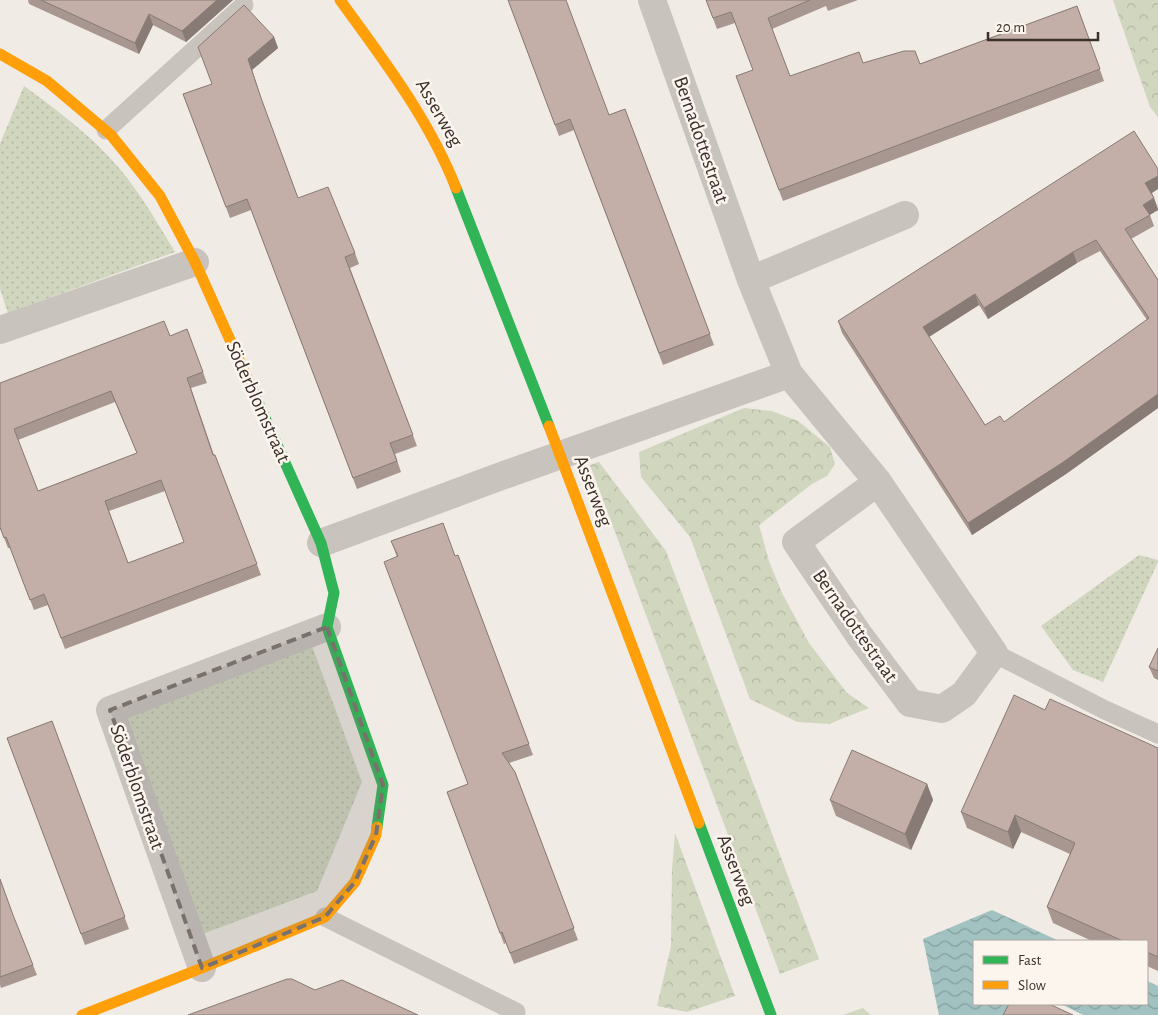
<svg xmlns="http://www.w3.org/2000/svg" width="1158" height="1015" font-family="'Alegreya Sans',sans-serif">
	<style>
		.green { fill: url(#green-dots) }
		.forest { fill: url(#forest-crowns) }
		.water { fill: url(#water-waves) }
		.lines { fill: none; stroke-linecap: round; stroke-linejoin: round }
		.lane { stroke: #c9c3be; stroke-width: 19 }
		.street { stroke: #c9c3be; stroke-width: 28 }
		.fast { stroke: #30b455; stroke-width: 11 }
		.slow { stroke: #ff9f0a; stroke-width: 11 }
		.wall { fill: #a89690; fill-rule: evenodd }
		.shaded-wall { fill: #887a75 }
		.building { fill: #c3afa7; stroke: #887a75; fill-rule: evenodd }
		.marked { fill: #7a716c; fill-opacity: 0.2; stroke: #7a716c; stroke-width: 4; stroke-dasharray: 10 6; stroke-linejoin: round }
		.labels { text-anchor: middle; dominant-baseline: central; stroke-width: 5; stroke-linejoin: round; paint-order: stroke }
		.street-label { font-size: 20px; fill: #3b302b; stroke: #fbf5ee }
	</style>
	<defs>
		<pattern id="green-dots" width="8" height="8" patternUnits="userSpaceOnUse" patternTransform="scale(1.25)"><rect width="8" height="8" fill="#d1d6bf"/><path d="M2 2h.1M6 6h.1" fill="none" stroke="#b4b8a4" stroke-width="1.8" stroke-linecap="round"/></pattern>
		<pattern id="forest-crowns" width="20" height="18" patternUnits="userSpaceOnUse" patternTransform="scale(1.25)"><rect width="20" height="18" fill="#d1d6bf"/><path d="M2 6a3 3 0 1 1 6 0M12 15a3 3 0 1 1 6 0" fill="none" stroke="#b4b8a4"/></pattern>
		<pattern id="water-waves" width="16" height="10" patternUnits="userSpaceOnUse" patternTransform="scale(1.25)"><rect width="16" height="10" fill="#a1c2c1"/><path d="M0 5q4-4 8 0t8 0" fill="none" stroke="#849e9d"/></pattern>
	</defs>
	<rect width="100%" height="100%" fill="#f0ebe5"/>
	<path class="green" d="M24,86c30,22 60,44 85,71 27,28 46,62 66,95l-167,61 -8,-24v-145z
		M1139,555l19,5v2l-55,120 -30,-12 -32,-44z
		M312,646l50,136 -45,109 -120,45 -78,-226z"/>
	<path class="forest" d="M1113,0h45v117l-8,-10z
		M744,408l28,3 26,10 32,26 5,17 -8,12 -15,8 -53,41 10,36 13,32 27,50 38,50 22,15 -40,16 -32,-2 -47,-23 -60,-162 -49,-60 -2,-25z
		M599,462l67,89 153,408 -39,15 -190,-509z
		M675,833l60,163 -48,16 -30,-6 14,-60 1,-76z
		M863,1008l8,7h-28z"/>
	<path class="water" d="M992,910l67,31h-85v63h40l-6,11h-69l-16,-76z
		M1147,981l11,5v29h-75l-22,-11h86z"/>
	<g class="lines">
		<path class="lane" d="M106,130l138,-125
			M994,653l111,57 53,24
			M325,917l191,95"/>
		<path class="street" d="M652,0l99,280 38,94 89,108 116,171 -30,41 -22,15 -32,-6 -51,-68 -63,-93 82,-60
			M751,280l154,-65
			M0,330l195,-68
			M321,543l186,-69 282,-100
			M202,968l-92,-258 217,-83"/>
		<path class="fast" d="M456,188l93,238
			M248,380l73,163 13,50 -7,34 56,158 -6,42
			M699,823l72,192"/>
		<path class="slow" d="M340,0c43,59 89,119 116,188
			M0,54l47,27 64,54 49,61 35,66 53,118
			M549,426l150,397
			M82,1015l120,-47 123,-51 30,-35 21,-47 1,-8"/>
	</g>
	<path class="wall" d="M28,0h205l-47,42 -33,-17 -14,29 -110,-50z
		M508,0l101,115 16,-6 89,236 -51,20 -89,-235 -15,6z
		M706,0h152l-30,11 -2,-5 -54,23 18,47 73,-13 57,1 157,-58 27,75 -321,120 -47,-125 17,-6 -18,-47 -18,6z
		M274,37l4,11 -26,22 12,37 34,91 57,55 4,11 -9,4 67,178 -22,8 6,18 -44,17 -106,-279 -21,8 -47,-124 29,-10z
		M1152,193l6,15v2l-8,5 4,11 -23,13 27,41v128l-92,66 -94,61 -130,-202 -4,-12zM1100,251l47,69 -143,102 -19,3 -56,-88 50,-32 9,14 89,-56z
		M187,329l20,54 -16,5 23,67h1l46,120 -196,74 -17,-44 -14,5 -24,-62h-2l-7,-18h-1v-147l170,-47zM115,402l22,51 -99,38 -20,-51zM165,491l19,51 -56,21 -19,-52z
		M391,541l64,15 3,-1 75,200 -24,8 6,9 63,168 -64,24 -8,-21 -2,1 -57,-152 21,-8 -71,-227z
		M1158,648v32l-4,-2 -5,-11z
		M1045,710l113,38v223l-11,-5v-25h-55l-39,-18 -6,-16 23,-53 -49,-22 -8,17 -46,-21 -6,-16z
		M52,721l77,208 -44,16 -78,-207z
		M927,784l6,16 -22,50 -75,-34 -6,-16z
		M0,879l13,37 24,59 -36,13 -1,-3z"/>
	<path class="shaded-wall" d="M217,0h16l-47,42 -4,-11z
		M149,14l4,11 -14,29 -4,-11z
		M274,37l4,11 -26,22 13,39 -17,-50z
		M1158,176v13l-9,6 -4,-12z
		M1154,198l4,12 -11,6 -4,-11z
		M1073,252l4,11 -89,56 -4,-11z
		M975,294l4,11 -52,33 -4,-11z
		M1158,394v14l-92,66 -94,61 -4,-12z
		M927,784l6,16 -22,50 -6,-16z
		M1015,815l6,17 -8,17 -5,-17z"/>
	<path class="building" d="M41,0h176l-35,31 -33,-17 -14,29z
		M508,0h58l43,115 16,-6 85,225 -51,19 -89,-234 -15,6z
		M706,0h104l-42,18 22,58 69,-24 4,11 41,-12h11l5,13 157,-58 23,63 -321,121 -43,-114 17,-6 -22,-58 -18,6z
		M244,5l30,32 -26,22 13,39 37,100 30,-11 27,66 -10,4 68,178 -23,8 7,18 -44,17 -106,-279 -21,8 -43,-113 29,-10 -14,-37z
		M1134,131l24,38v7l-13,7 9,15 -11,7 7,10 -25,14 33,51v114l-96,69 -94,60 -130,-202zM1096,240l53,78 -145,104 -4,-6 -15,9 -62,-98 52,-33 9,14 89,-56z
		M164,321l6,15 17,-7 16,43 -16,6 26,77h2l42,109 -196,74 -17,-44 -14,6 -24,-63 -2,1 -4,-11v-144zM111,391l26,62 -99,38 -24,-62zM161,480l23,62 -56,21 -23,-62z
		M443,523l12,33 3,-1 71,189 -27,9 13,19 59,156 -64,25 -8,-21 -2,1 -53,-141 21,-8 -84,-222 14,-6 -7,-15z
		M1158,648v23l-9,-4z
		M1014,695l31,15 5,-11 108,49v209l-11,-5v-11h-24l-76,-34 28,-64 -60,-28 -7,17 -47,-20z
		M52,721l73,196 -44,17 -74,-196z
		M852,750l75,34 -22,50 -75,-34z
		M0,879l13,36 20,50 -33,12z
		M287,979h5l23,11 27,-10 76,35h-230z
		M1009,1004h40l24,11h-70z"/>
	<path class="marked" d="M327,627l56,158 -7,50 -21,47 -30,35 -123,51 -92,-258z"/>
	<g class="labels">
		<g class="street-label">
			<text transform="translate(439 113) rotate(60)">Asserweg</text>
			<text transform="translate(701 140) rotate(71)">Bernadottestraat</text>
			<text transform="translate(258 402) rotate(66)">Söderblomstraat</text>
			<text transform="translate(593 491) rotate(69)">Asserweg</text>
			<text transform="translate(855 626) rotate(55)">Bernadottestraat</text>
			<text transform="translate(137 787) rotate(71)">Söderblomstraat</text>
			<text transform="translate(736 870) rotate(69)">Asserweg</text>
		</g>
	</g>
	<rect x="973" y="940" width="175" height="65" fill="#fbf5ee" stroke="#aea6a0"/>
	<rect x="983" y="956" width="25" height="8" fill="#30b455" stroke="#aea6a0"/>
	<text x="1018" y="965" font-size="15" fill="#3b302b">Fast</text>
	<rect x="983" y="981" width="25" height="8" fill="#ff9f0a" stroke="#aea6a0"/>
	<text x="1018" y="990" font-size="15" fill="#3b302b">Slow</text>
	<path d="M988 32v8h110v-8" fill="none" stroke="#3b302b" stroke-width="2.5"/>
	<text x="996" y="32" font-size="15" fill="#3b302b" stroke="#fbf5ee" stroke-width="4" paint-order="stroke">20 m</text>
</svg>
